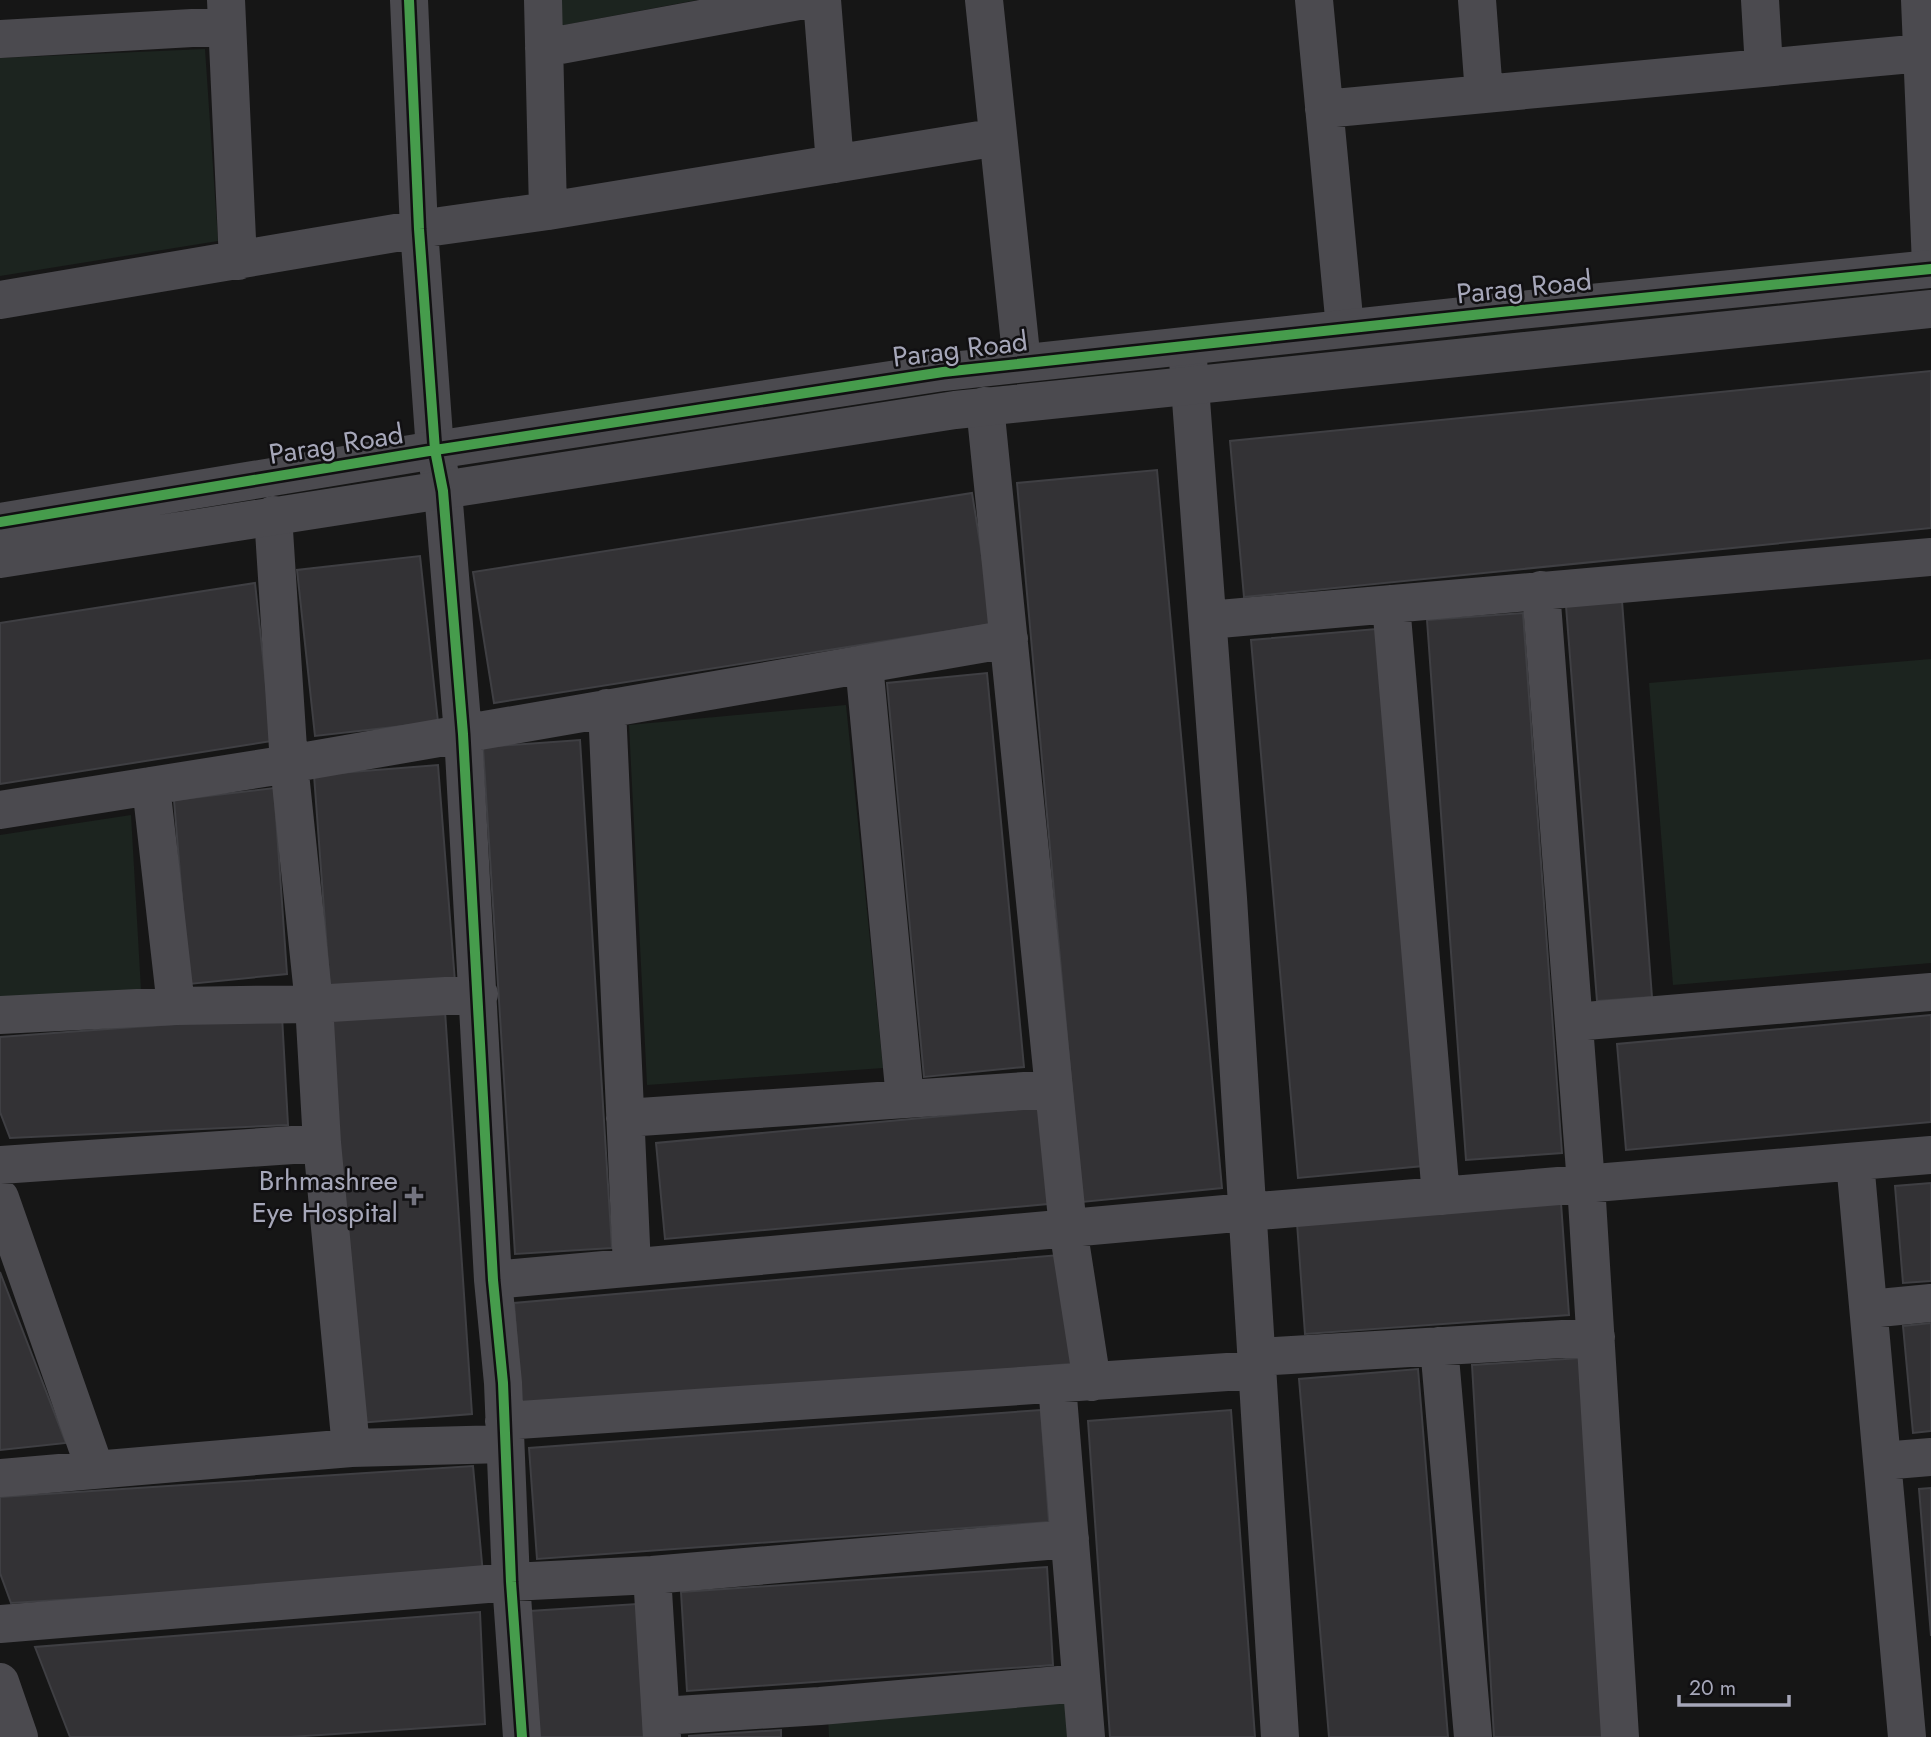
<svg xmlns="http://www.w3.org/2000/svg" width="1931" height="1737" font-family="Jost,sans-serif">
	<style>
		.green { fill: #1c241f }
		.building { fill: #333235; stroke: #3f3f43; stroke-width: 2 }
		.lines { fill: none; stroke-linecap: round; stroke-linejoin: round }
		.minor { stroke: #4b4a4f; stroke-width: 38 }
		.tertiary { stroke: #4b4a4f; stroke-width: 38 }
		.cycleway-casing { stroke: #111012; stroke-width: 15 }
		.cycleway { stroke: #469c4c; stroke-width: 10 }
		.poi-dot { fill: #747480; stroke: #111012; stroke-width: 2.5 }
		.labels { text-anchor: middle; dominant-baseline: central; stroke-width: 5; stroke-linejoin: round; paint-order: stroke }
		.street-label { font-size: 28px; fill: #a6a7b9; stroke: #111012 }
		.poi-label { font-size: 28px; fill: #a6a7b9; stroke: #111012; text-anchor: end }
	</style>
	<rect width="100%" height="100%" fill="#161616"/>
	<path class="green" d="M558,0h139l-138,26z
		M205,49l13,192 -218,35v-218z
		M1931,659v304l-258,22 -24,-302z
		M846,705l37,363 -236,17 -18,-360z
		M131,815l10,175 -141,8v-163z
		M1069,1702l2,35h-242l-1,-20z"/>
	<path class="building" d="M1931,371v157l-687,69 -14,-156z
		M1157,470l65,718 -140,14 -65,-719z
		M972,493l21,131 -499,79 -21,-131z
		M420,556l18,166 -123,14 -18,-166z
		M255,583l17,158 -272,43v-161z
		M1622,601l30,396 -55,4 -31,-395z
		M1523,613l39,540 -96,7 -39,-540z
		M1376,629l47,537 -125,12 -47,-538z
		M987,673l37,394 -100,10 -37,-394z
		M580,740l32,508 -97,6 -32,-507z
		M438,765l17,217 -125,9 -16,-216z
		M274,788l13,186 -98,10 -15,-184z
		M445,1011l27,403 -114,9 -27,-403z
		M1931,1015v107l-305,28 -9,-106z
		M282,1016l6,109 -278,13 -10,-26v-75z
		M1040,1107l8,97 -383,35 -9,-96z
		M1931,1183v98l-28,2 -8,-97z
		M1561,1203l8,112 -264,19 -8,-111z
		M1071,1254l10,109 -559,49 -8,-109z
		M0,1272l66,171 -66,7z
		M1931,1323v108l-18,2 -10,-107z
		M1580,1358l23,379h-109l-22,-372z
		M1418,1369l30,368h-119l-30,-358z
		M1041,1410l8,112 -512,37 -8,-111z
		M1231,1410l24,327h-145l-22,-316z
		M473,1466l10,108 -472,29 -11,-30v-76z
		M1931,1488v148l-12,-147z
		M1047,1567l6,98 -366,26 -6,-99z
		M637,1604l7,133h-108l-6,-126z
		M480,1612l5,112 -195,13h-220l-35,-90z
		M781,1730v7h-92v-1z"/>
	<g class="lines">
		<path class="minor" d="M226,0l12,261
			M409,0l10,229 16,221 8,41 20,243 30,546 10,103 8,199 11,155
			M543,0l5,211
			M822,0l13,164
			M984,0l38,363
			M1314,0l31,328
			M1477,0l7,94
			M1760,0l4,68
			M1920,0l11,265
			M0,39l227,-13
			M544,48l260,-48
			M1324,109l598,-56
			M0,300l419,-71 129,-18 450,-74
			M1187,346l41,552 52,839
			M985,406l83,822 24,154
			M273,515l16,249 25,240 8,139 29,305
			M1541,590l45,594 34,553
			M1391,604l50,592
			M1208,620l723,-63
			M864,664l41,435
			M607,708l25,559
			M151,786l25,220
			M0,810l289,-46 720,-125
			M0,1015l176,-9 138,-2 165,-10
			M1574,1022l357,-30
			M625,1118l429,-29
			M1855,1162l52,575
			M0,1165l322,-22
			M0,1198l95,271
			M493,1280l754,-68 684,-57
			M1869,1309l62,-6
			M1439,1346l34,391
			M1257,1357l339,-20
			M1057,1385l29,352
			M504,1421l753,-51
			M1882,1461l49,-4
			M0,1478l351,-30 154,-4
			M652,1575l10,162
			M0,1624l511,-42 141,-7 418,-36
			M0,1682l19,55
			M661,1716l159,-10 261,-23"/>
		<path class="tertiary" d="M0,522l435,-72 508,-78 558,-60 430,-43
			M0,559l955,-149 976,-101"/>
		<g class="cycleway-casing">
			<path id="cycleway" d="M409,0l10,229 16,221 8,41 20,243 30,546 10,103 8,199 11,155
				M0,522l435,-72 508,-78 558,-60 430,-43"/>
		</g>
		<use href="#cycleway" class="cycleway"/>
	</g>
	<path class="poi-dot" d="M410.5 1185.5h7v7h7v7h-7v7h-7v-7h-7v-7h7z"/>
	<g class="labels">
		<g class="street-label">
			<text transform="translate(1524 287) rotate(-6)">Parag Road</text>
			<text transform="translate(960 349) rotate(-7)">Parag Road</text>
			<text transform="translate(336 444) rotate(-9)">Parag Road</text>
		</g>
		<g class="poi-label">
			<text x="398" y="1180">Brhmashree<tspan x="398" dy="32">Eye Hospital</tspan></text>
		</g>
	</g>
	<path d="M1679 1695v10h110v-10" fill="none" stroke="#a6a7b9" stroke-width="3.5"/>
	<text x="1689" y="1695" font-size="21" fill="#a6a7b9" stroke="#111012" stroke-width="5" paint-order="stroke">20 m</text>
</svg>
